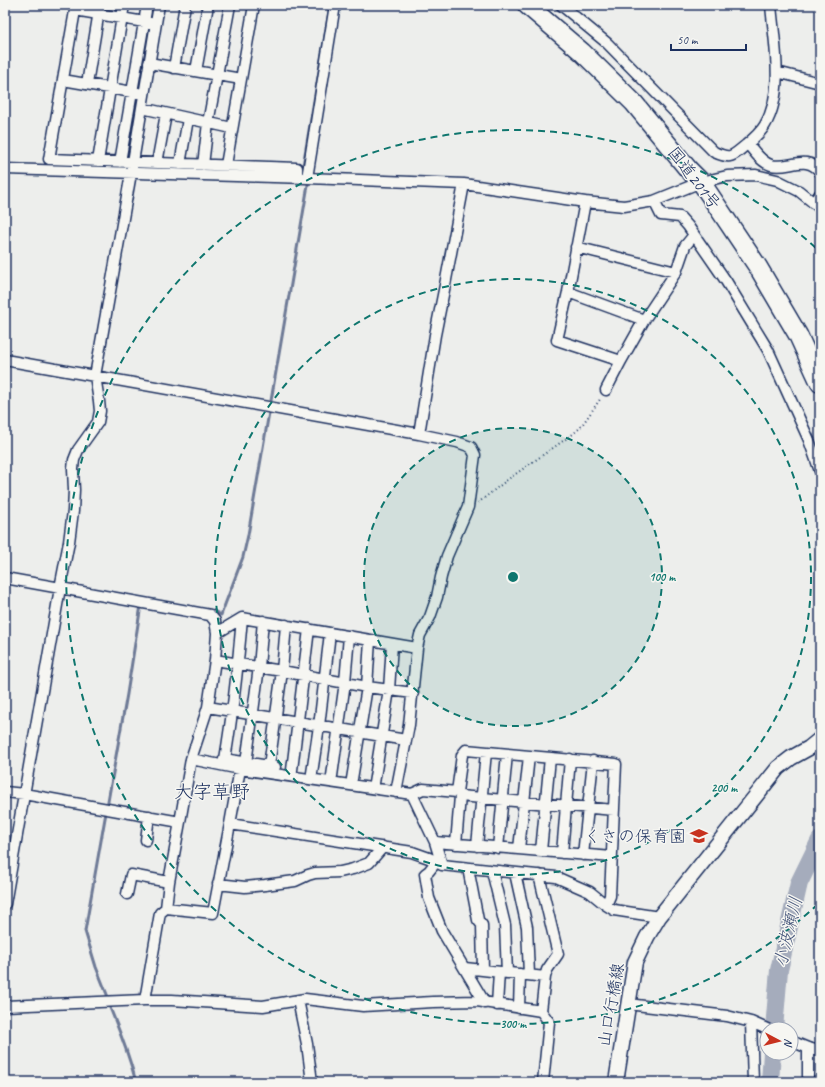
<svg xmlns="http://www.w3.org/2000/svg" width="825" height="1087" font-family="Caveat,'Klee One',sans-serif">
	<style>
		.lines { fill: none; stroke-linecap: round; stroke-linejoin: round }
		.stream { stroke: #6e7a96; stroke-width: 3 }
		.river { stroke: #a5acbc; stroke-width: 18 }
		.street-casing { stroke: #1b2f5e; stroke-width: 13 }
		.secondary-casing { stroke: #1b2f5e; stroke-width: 17 }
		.highway-casing { stroke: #1b2f5e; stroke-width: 21 }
		.path { stroke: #1b2f5e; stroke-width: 2; stroke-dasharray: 1 3; stroke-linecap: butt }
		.street { stroke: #f6f6f2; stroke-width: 10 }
		.secondary { stroke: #f6f6f2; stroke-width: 14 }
		.highway { stroke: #f6f6f2; stroke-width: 18 }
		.ring { fill: none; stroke: #0f766e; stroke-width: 2; stroke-dasharray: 7 5 }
		.labels { text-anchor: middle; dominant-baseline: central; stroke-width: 3; stroke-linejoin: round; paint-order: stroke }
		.street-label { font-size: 17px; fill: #1b2f5e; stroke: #f6f6f2 }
		.poi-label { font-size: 17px; fill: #1b2f5e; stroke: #f6f6f2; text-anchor: end }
		.water-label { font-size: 18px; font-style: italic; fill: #44547a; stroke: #f6f6f2 }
		.quarter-label { font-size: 19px; fill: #1b2f5e; stroke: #f6f6f2 }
		.centre { fill: #0f766e; stroke: #f6f6f2; stroke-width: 2 }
		.ring-label { font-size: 12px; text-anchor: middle; font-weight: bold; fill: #0f766e; stroke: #f6f6f2; stroke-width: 3; stroke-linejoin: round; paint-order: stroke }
	</style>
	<rect width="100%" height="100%" fill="#edeeec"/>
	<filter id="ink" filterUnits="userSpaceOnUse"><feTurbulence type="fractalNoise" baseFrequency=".025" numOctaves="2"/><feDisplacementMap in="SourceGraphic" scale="8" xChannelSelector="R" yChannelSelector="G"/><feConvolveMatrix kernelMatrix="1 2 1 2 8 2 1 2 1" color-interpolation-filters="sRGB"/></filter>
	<g filter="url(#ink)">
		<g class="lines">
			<path class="stream" d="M307,172h-5l28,-167
				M208,610l6,1 7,4 22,-58 5,-22 61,-356
				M136,1082c-7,-27 -17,-53 -28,-79l2,-1 -14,-35 -11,-36 42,-237 14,-89"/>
			<path class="river" d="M774,1029l5,-59 20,-87 21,-43
				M770,1082l2,-29"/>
			<g class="street-casing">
				<path id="street" d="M76,5l-27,154 248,9v9
					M561,5l46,38 107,109c18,8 18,4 32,-7 6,-5 15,-13 19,-20 20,-34 9,-83 6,-120
					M75,10l75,13
					M149,63l92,16
					M174,68l11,-63
					M196,71l12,-66
					M777,72l43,11
					M63,80l75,13
					M87,84l13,-79
					M142,108l90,20
					M748,144c6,7 13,18 23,21 17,5 36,-12 49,7
					M98,161l26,-156
					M120,162l27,-157
					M157,163l9,-49
					M180,164l8,-45
					M203,165l5,-42 22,-118
					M226,165l28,-160
					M5,169l302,9 157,6 121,18 39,4 30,-5 47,-19 26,-6 29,-1 21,5 22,11 21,17
					M307,178l28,-173
					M654,201l7,14 19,2 8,9 38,55 42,69 41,90 11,31
					M585,202l-17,90 -11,48 64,21
					M813,203l7,-9
					M576,247l100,25
					M568,292l76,28
					M5,360l414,74 38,8 14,5 4,8 -7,52 -21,49 -6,21 -4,20 -7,20 -10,18 -3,13 -8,77 -13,67
					M606,390l15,-29 23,-41 32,-48 9,-26 9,-11
					M419,434l16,-99 10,-50 19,-101
					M5,578l205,37 5,6 2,12 -2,27 -7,47 -17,52 -11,63 -11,60 -3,26 -6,5 -15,87
					M217,633l25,-15 175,30
					M215,660l67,11 85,16 46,6
					M208,707l198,33
					M191,759l49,10 172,25 23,48 7,23
					M224,759l51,8
					M225,759c8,-47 13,-94 17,-141
					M246,763l13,-96 4,-46
					M269,766l13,-95 4,-46
					M240,769l-10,55 182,28 17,6 13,7 114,12 34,15 16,13 8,5 45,7
					M292,770l17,-141
					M312,773l7,-47 11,-93
					M332,776l13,-94 4,-46
					M352,779l15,-92 3,-47
					M374,783l15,-93 3,-46
					M5,792l19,2 156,28
					M457,792l3,4 154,14
					M412,794l11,-5 34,3 5,-37 4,-5 150,14 -6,132 -4,9
					M146,840l3,-24
					M435,842l177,15
					M456,844l4,-48
					M477,846l9,-94
					M498,848l9,-94
					M519,849l10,-93
					M541,851l9,-93
					M562,853l8,-94
					M583,855l10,-94
					M436,862l-7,9 -4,3 4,24 13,33 43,72
					M468,868l10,52 4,5 1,45
					M492,871l13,54 2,48
					M515,873l12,54 2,48
					M539,875l19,79 -11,16 -2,7 -4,34 8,11 -6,60
					M218,884l27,3 20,-2 30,-4 13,-6 7,-2 25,-1 13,-3 16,-6 14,-16
					M127,894l4,-19 38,7
					M5,904l55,-316 9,-46 4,-31 1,-21 -1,-21 1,-9 4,-10 20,-28 2,-11 -1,-10 -4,-25 38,-214 26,-157
					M166,908l47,5 17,-89
					M465,968l80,9
					M298,1000l9,44 5,38
					M628,1004l99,12 24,6 16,7
					M497,1005l2,-33
					M5,1006l140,-6h27l91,6 42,-7 58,7 70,-4 44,-1 64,10
					M519,1008l1,-34
					M751,1022l2,60
					M791,1041l17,7 12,3
					M808,1082v-34"/>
			</g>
			<g class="secondary-casing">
				<path id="secondary" d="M616,1082l19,-120 12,-25 12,-20 119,-149 13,-10 18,-10 11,-9"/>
			</g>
			<g class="highway-casing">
				<path id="highway" d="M527,5l55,47 52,51 54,66 13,13 57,85 40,68 22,48"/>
			</g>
			<path class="path" d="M478,503l29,-23 66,-46 7,-6 21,-30"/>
			<use href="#street" class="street"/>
			<use href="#secondary" class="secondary"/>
			<use href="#highway" class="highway"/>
		</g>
	</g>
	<circle cx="513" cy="577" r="149" fill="#0f766e" fill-opacity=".12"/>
	<g class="ring">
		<circle cx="513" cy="577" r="149"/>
		<circle cx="513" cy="577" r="298"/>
		<path d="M818 904A447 447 0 1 1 818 250"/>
	</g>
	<defs>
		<g id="school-bare" transform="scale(1.38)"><path d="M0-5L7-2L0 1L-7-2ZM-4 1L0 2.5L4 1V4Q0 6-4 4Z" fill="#c8321e" stroke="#f6f6f2" stroke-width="2.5" paint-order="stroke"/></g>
	</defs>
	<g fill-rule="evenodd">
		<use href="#school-bare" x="699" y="836"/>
	</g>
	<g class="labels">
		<g class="street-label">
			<text transform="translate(694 178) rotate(52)">国道201号</text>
			<text transform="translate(611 1005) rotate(-80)">山口行橋線</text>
		</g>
		<g class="poi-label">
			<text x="686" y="836">くさの保育園</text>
		</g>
		<g class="water-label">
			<text transform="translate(788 932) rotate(-77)">小波瀬川</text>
		</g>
		<g class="quarter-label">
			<text x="212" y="792">大字草野</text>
		</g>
	</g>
	<circle cx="513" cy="577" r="6" class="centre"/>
	<g class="ring-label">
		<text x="662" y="581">100 m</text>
		<text x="724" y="792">200 m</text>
		<text x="513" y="1028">300 m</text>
	</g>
	<rect width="825" height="1087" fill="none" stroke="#f6f6f2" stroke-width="20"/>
	<rect x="10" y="10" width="805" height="1067" fill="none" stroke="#1b2f5e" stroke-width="1.5" filter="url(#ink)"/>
	<g transform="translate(779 1041) rotate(97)"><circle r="19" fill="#f6f6f2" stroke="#9ea6b7"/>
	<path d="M0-3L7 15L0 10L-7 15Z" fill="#c8321e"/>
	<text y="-6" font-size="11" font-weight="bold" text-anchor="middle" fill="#1b2f5e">N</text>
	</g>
	<path d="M671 44v6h75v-6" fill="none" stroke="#1b2f5e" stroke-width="2"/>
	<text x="677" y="44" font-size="12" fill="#1b2f5e" stroke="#f6f6f2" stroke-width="3" paint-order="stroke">50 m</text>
</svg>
